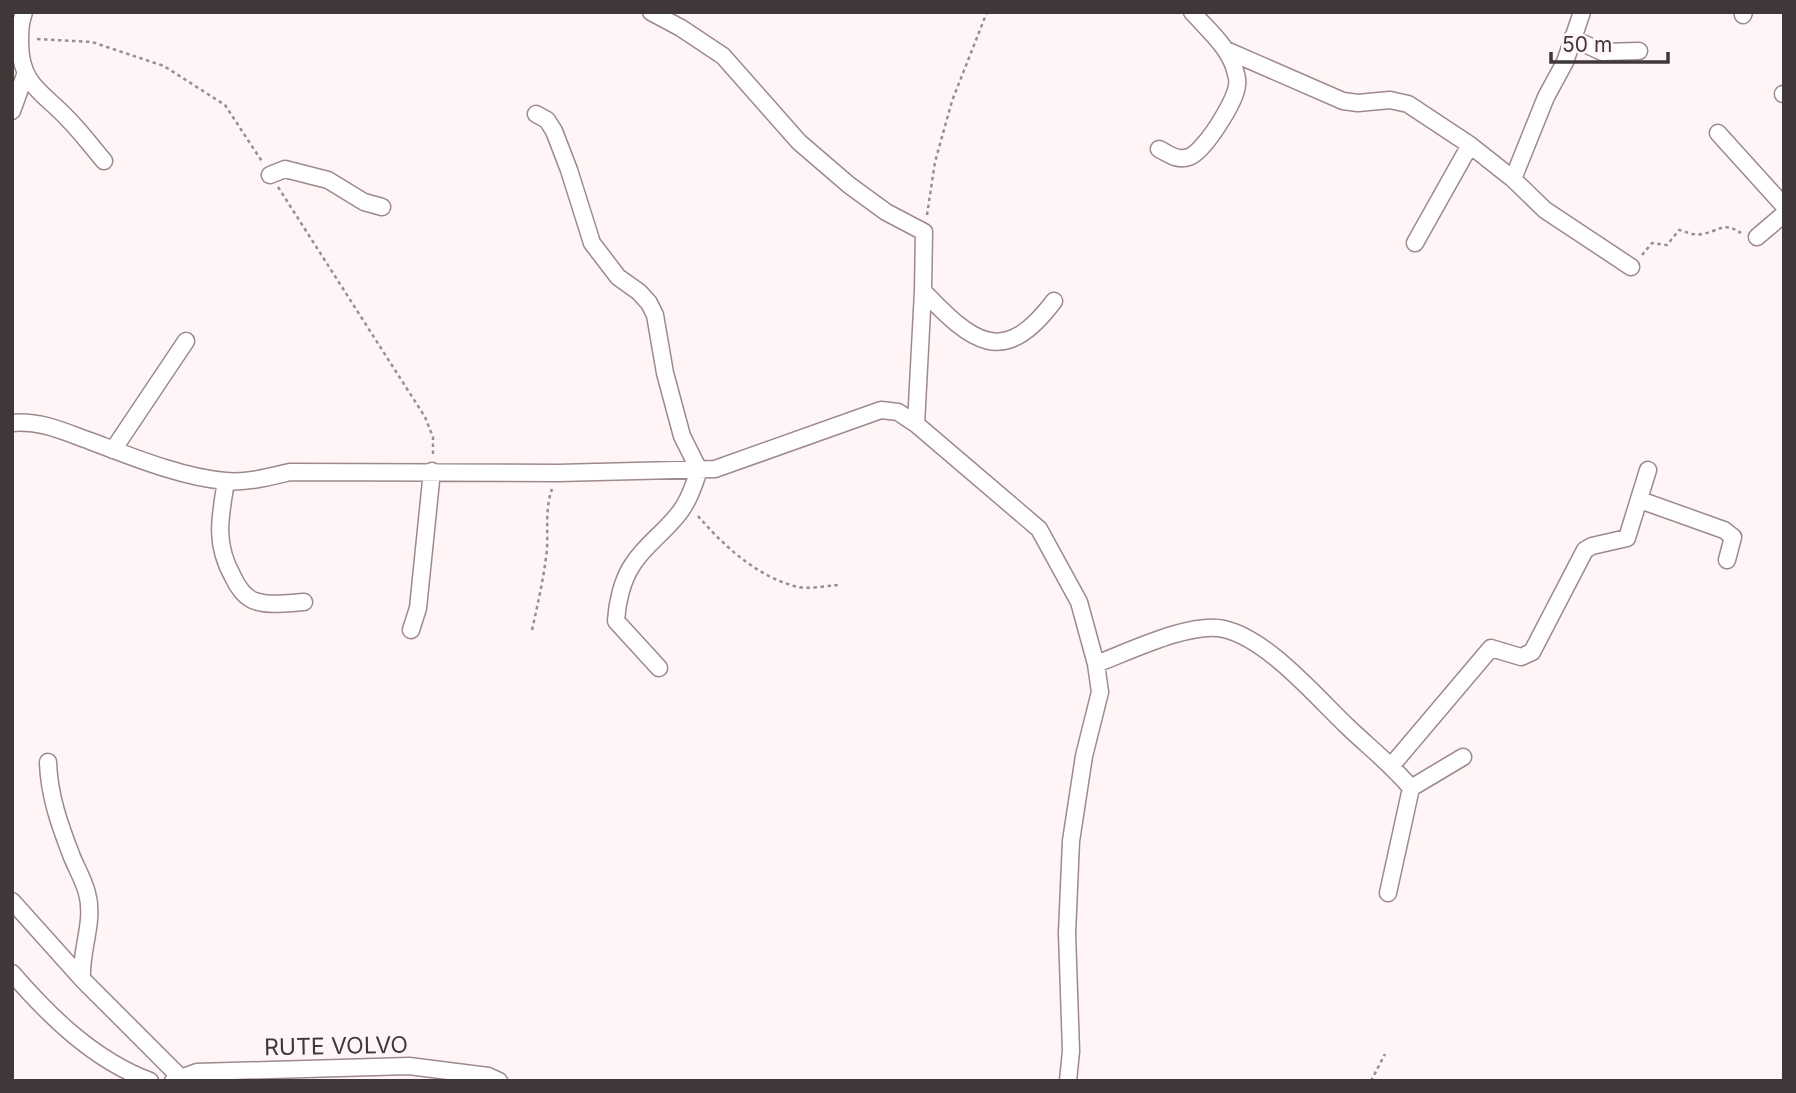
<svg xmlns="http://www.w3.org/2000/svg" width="1796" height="1093" font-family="Inter,sans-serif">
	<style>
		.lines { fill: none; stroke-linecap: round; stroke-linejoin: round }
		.minor-casing { stroke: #9e898c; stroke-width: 19 }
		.path { stroke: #988e90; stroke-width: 2.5; stroke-dasharray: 3.5 3.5; stroke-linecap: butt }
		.minor { stroke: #fff; stroke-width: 16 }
		.labels { text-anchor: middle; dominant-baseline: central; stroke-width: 6; stroke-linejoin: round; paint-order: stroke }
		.street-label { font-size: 23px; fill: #403738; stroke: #fff5f7 }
	</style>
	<rect width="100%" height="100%" fill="#fff5f7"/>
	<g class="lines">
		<g class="minor-casing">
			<path id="minor" d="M24,12c-4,12 -4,20 -4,32 1,42 23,48 48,75 13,13 24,28 36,42
				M651,12l30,16 42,28 76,86 50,43 37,27 38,20 -1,59 -7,133
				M1743,15l1,-3
				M1572,38l30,14 37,-1
				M1226,50l117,51 15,2 32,-3 18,4 62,41 43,34 32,31 86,57
				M1783,94h1
				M12,111l13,-36
				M536,114l11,6 7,11 15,39 23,73 26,34 21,15 10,11 6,12 10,58 17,63 17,34c-4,12 -8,25 -15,36 -13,22 -37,36 -51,58 -11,16 -16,39 -17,57l43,47
				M1718,133l66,73
				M1159,149c10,5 18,12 30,8 15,-5 47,-56 48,-72 1,-3 0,-7 -1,-11 -5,-25 -27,-43 -44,-62
				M270,175l15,-6 43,11 36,22 18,5
				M1513,179l33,-82 19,-35 17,-50
				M1757,237l27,-23
				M1415,243l55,-98
				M923,291c49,51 80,78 131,10
				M12,423c28,-3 53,9 78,18 40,15 93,37 136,40 21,2 43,-4 64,-9l268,1 157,-4 166,-59 17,2 18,12 123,105 40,73 17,62 4,28 -16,64 -13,85 -4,92 4,118 -3,30
				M113,450l73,-109
				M226,481c-6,37 -12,62 7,96 4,9 12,21 22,24 15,5 33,2 49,1
				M1640,500l84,30 9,7 -6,23
				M411,630l7,-22 14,-137
				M1096,664c32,-12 95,-43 128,-35 44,10 93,69 125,99 21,20 43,37 62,60
				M48,762c1,34 12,64 24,95 5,12 12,24 15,36 8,28 -7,58 -5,86l98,98
				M1392,765l99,-117 30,9 11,-5 53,-102 7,-4 35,-8 21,-68
				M1388,893l23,-105 52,-31
				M12,901l70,78
				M12,973c38,44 82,87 138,108
				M173,1081l24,-9 212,-6 79,10 11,5"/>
		</g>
		<path class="path" d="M37,39l55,3 72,24 61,39 38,58
			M278,187l147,230 8,20v20
			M927,215l8,-53 17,-61 35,-89
			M1642,255l10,-12 15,2 12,-15c8,2 16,6 23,4 18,-3 21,-13 39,-1
			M698,516c25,29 57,59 96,70 14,4 30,0 44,-1
			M532,630c6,-27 12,-53 15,-81 1,-21 -2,-40 5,-60
			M1371,1081l14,-27"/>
		<use href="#minor" class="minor"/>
	</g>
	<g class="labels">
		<g class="street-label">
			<text transform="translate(336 1046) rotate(-1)">RUTE VOLVO</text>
		</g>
	</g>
	<rect width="1796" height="1093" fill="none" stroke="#403738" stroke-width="28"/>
	<path d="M1551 52v10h117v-10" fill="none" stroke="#403738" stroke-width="3.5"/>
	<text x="1562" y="52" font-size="21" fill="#403738" stroke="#fff5f7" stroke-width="5" paint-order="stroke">50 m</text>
</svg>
